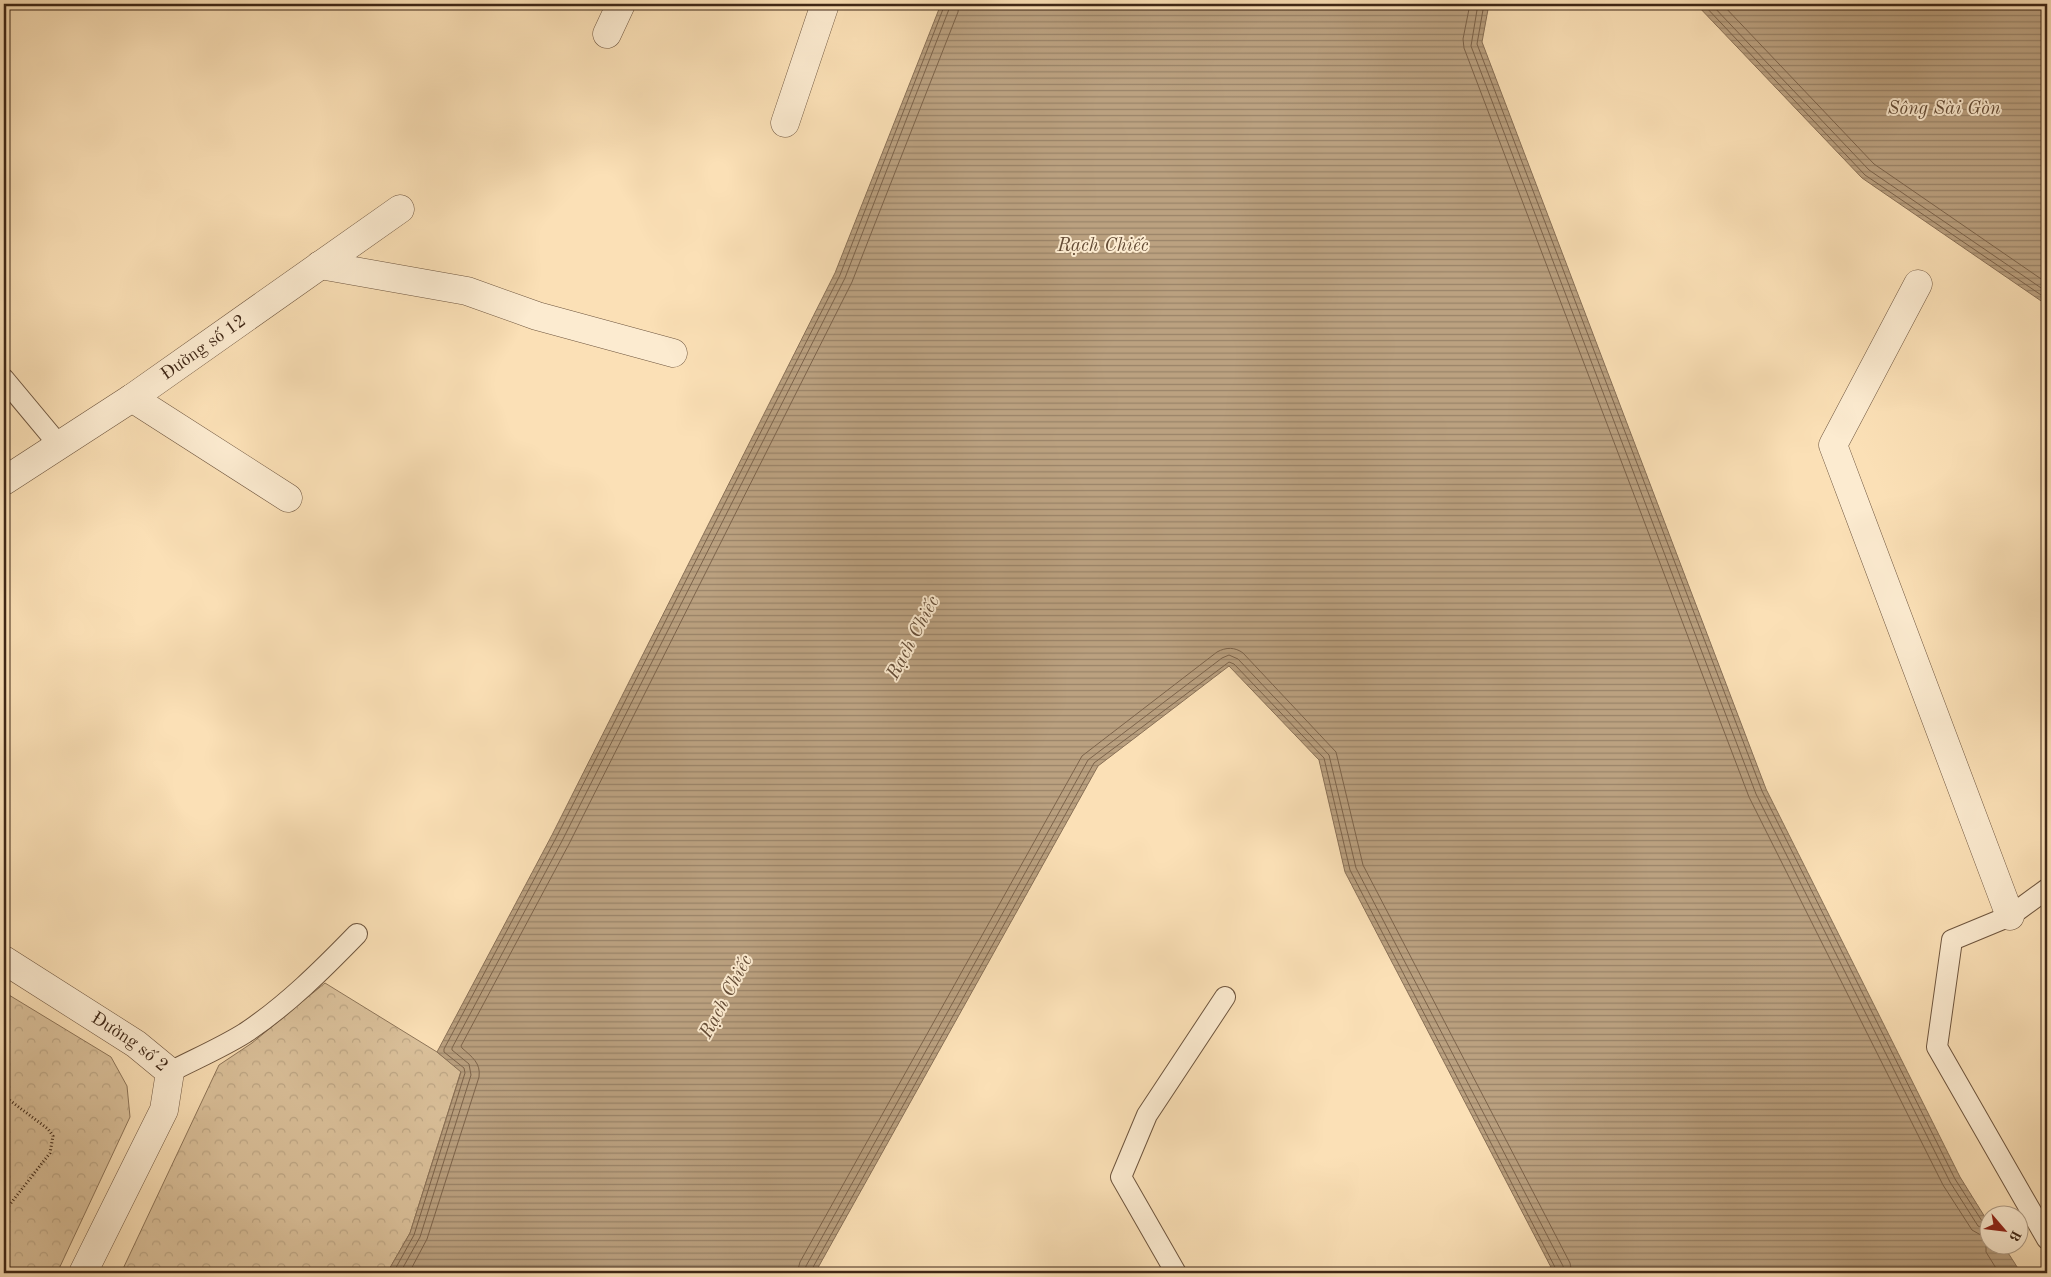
<svg xmlns="http://www.w3.org/2000/svg" width="2051" height="1277" font-family="'Old Standard TT',serif">
	<style>
		.park { fill: url(#park-crowns); stroke: #8d7458 }
		.water { fill: url(#water-rules); stroke: #897056 }
		.lines { fill: none; stroke-linecap: round; stroke-linejoin: round }
		.shore { stroke: #7d644b; stroke-width: 1 }
		.lane-casing { stroke: #6e553e; stroke-width: 22 }
		.street-casing { stroke: #6e553e; stroke-width: 29 }
		.path { stroke: #3f2716; stroke-width: 3; stroke-dasharray: 1 2.5; stroke-linecap: butt }
		.lane { stroke: #fcebd0; stroke-width: 20 }
		.street { stroke: #fcebd0; stroke-width: 28 }
		.labels { text-anchor: middle; dominant-baseline: central; stroke-width: 4; stroke-linejoin: round; paint-order: stroke }
		.street-label { font-size: 18px; fill: #3f2716; stroke: #fcebd0 }
		.water-label { font-size: 19px; font-style: italic; fill: #644c36; stroke: #fcebd0 }
	</style>
	<defs>
		<pattern id="park-crowns" width="20" height="18" patternUnits="userSpaceOnUse" patternTransform="scale(1.25)"><rect width="20" height="18" fill="#dbc19b"/><path d="M2 6a3 3 0 1 1 6 0M12 15a3 3 0 1 1 6 0" fill="none" stroke="#bda685"/></pattern>
		<pattern id="water-rules" width="6" height="5" patternUnits="userSpaceOnUse" patternTransform="scale(1.25)"><rect width="6" height="5" fill="#bba180"/><path d="M0 2.5h6" fill="none" stroke="#998368"/></pattern>
	</defs>
	<rect width="100%" height="100%" fill="#fbe0b6"/>
	<filter id="stains"><feTurbulence type="fractalNoise" baseFrequency=".004" numOctaves="4"/><feColorMatrix values="0 0 0 0 .2 0 0 0 0 .09 0 0 0 0 .02 0 0 0 .5 -.17"/></filter>
	<radialGradient id="worn" r=".72"><stop offset=".6" stop-color="#630" stop-opacity="0"/><stop offset="1" stop-color="#630" stop-opacity=".3"/></radialGradient>
	<path class="park" d="M325,983l112,69 24,19 -51,162 -23,40h-266l98,-208 33,-22z
		M4,992l107,65 16,29 3,31 -73,156h-53z"/>
	<path class="water" d="M941,4h548l-7,38 284,747 194,388 28,45v22l15,1 18,28h-467l-209,-401 -26,-112 -90,-94 -131,100 -283,507h-428l23,-40 51,-161 -24,-20 115,-217 283,-562z
		M1696,4h351v301l-185,-127z"/>
	<g class="lines">
		<path class="shore" d="M1470,4l-7,35 1,9 285,749 194,388 29,45 14,8v14l13,21
			M1478,4l-7,42 285,748 194,388 28,44 10,4
			M1484,4l-7,40 285,747 193,388 27,42 6,2
			M1703,4l162,171 182,124
			M1711,4l158,166 178,122
			M1722,4l152,160 173,119
			M393,1273l21,-38 51,-162 -1,-5 -20,-16v-3l112,-211 284,-563 105,-271
			M400,1273l20,-36 51,-162 -2,-11 -17,-14v-2l110,-207 283,-563 106,-274
			M409,1273l18,-34 52,-162c2,-14 -7,-20 -17,-29l-1,-2 108,-202 283,-562 106,-270 1,-8
			M797,1273l3,-11 282,-506 135,-104c9,-5 18,-5 26,1l93,99 27,113 207,398 2,10
			M805,1273l1,-7 282,-506 134,-102 7,-3 9,4 91,96 27,113 207,398 2,7
			M811,1273l1,-4 282,-506 135,-101 5,2 90,94 26,112 208,403"/>
		<g class="lane-casing">
			<path id="lane" d="M4,379l55,66
				M2047,889l-37,27 -58,24 -15,107 110,192
				M170,1072c25,-13 51,-24 75,-39 41,-27 78,-64 112,-99
				M1176,1273l-55,-96 26,-62 78,-118"/>
		</g>
		<g class="street-casing">
			<g id="street">
				<path d="M607,34l14,-30"/>
				<path d="M785,123l40,-119"/>
				<path d="M320,265l147,26 70,25 136,37"/>
				<path d="M1918,284l-85,161 177,471"/>
				<path d="M132,398l156,100"/>
				<path id="s1" d="M4,481l128,-83 268,-189"/>
				<path id="s2" d="M4,960l132,84 34,28 -6,38 -81,163"/>
			</g>
		</g>
		<path class="path" d="M4,1096l44,33 5,7 -3,17 -46,59"/>
		<use href="#lane" class="lane"/>
		<use href="#street" class="street"/>
	</g>
	<g class="labels">
		<g class="street-label">
			<text stroke="none"><textPath href="#s1" startOffset="240">Đường số 12</textPath></text>
			<text stroke="none"><textPath href="#s2" startOffset="150">Đường số 2</textPath></text>
		</g>
		<g class="water-label">
			<text x="1944" y="109">Sông Sài Gòn</text>
			<text x="1103" y="246">Rạch Chiếc</text>
			<text transform="translate(914 638) rotate(-62)">Rạch Chiếc</text>
			<text transform="translate(727 997) rotate(-62)">Rạch Chiếc</text>
		</g>
	</g>
	<rect width="2051" height="1277" fill="none" stroke="#fbe0b6" stroke-width="20"/>
	<rect x="5" y="5" width="2041" height="1267" fill="none" stroke="#3f2716" stroke-width="2.5"/>
	<rect x="10" y="10" width="2031" height="1257" fill="none" stroke="#3f2716"/>
	<g transform="translate(2004 1230) rotate(118)"><circle r="24" fill="#fcebd0" stroke="#b09d86"/>
	<path d="M0-4L9 19L0 12L-9 19Z" fill="#8f2418"/>
	<text y="-8" font-size="14" font-weight="bold" text-anchor="middle" fill="#3f2716">B</text>
	</g>
	<rect width="100%" height="100%" filter="url(#stains)"/>
	<rect width="100%" height="100%" fill="url(#worn)"/>
</svg>
